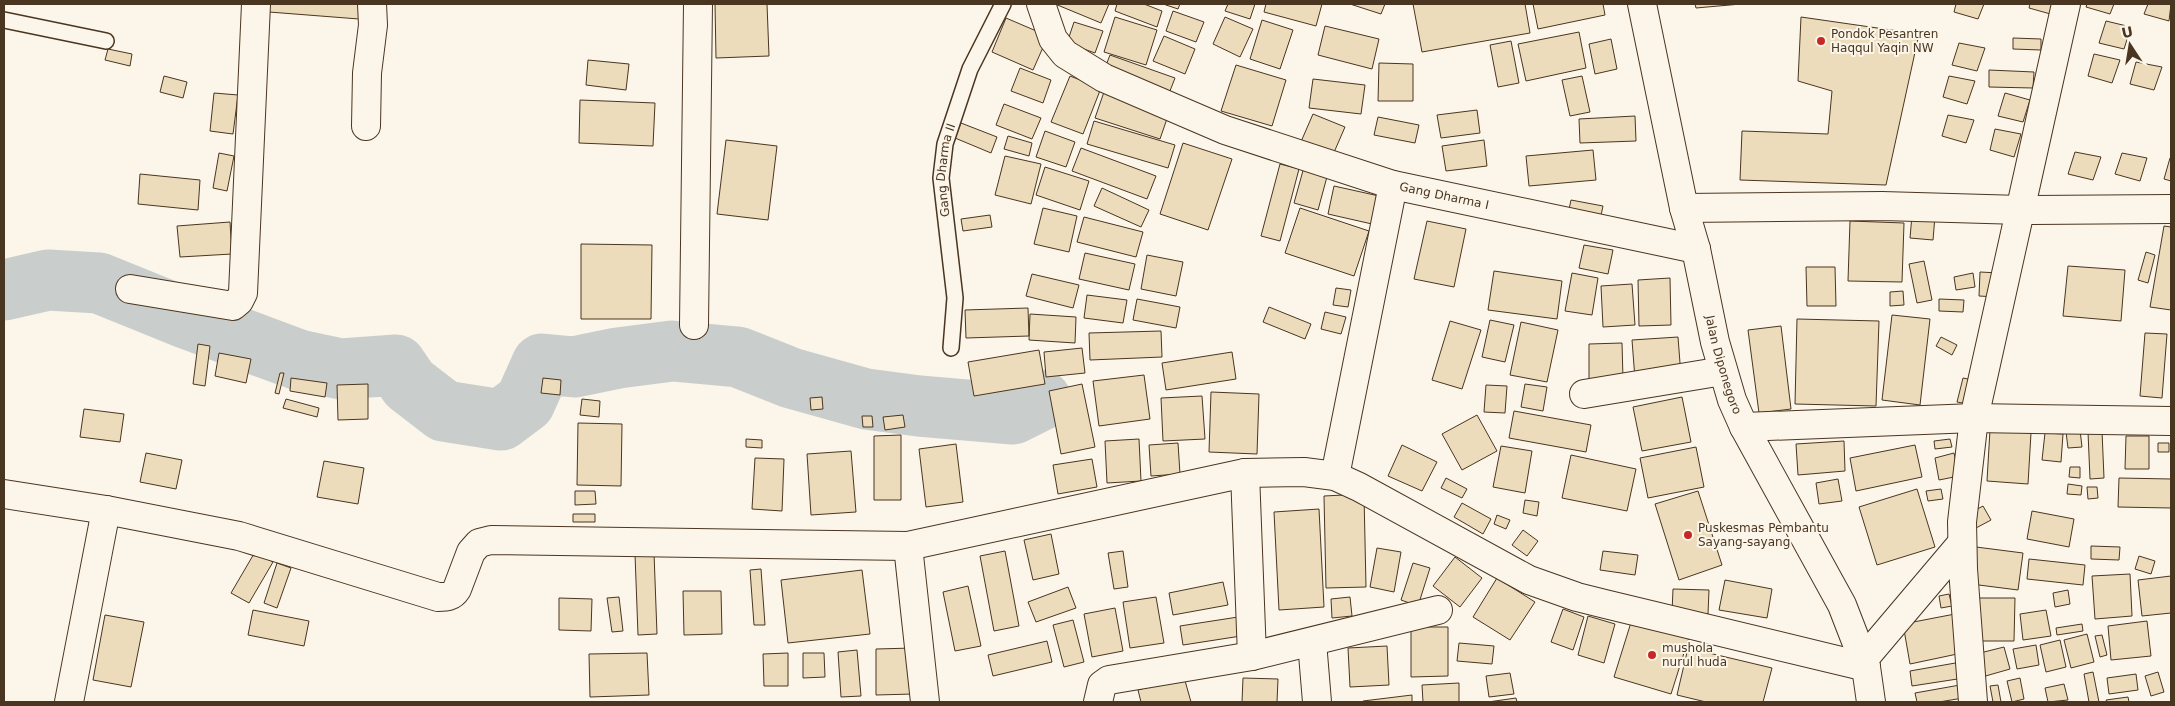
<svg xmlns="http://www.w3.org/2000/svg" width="2175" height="706" font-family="'DejaVu Sans',sans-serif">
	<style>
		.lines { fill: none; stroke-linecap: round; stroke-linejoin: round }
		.river { stroke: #c9cecd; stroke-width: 61 }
		.building { fill: #ecdcbc; stroke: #4a3520 }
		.lane-casing { stroke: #4a3520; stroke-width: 18 }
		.street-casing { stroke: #4a3520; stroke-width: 30 }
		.secondary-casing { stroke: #4a3520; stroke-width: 30 }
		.lane { stroke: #fbf6e9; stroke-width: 15 }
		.street { stroke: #fbf6e9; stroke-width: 28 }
		.secondary { stroke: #fbf6e9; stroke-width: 28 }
		.poi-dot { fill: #c62828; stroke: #fbf6e9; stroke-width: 2 }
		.labels { text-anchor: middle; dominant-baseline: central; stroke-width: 4; stroke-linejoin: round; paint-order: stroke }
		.poi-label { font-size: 12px; fill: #4a3520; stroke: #fbf6e9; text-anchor: start }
		.street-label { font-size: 12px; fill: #4a3520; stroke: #fbf6e9 }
	</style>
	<rect width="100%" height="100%" fill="#fbf6e9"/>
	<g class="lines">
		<path class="river" d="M4,290l44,-10 51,3 89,36 111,41 42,9 55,-4 13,19 35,27 57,9 24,-18 17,-38 32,3 44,-9 54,-7 66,6 53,21 75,21 53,7 94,8 28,-14"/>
	</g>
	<path class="building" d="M270,4h90l-1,15 -90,-7z
		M715,4h52l2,52 -53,2z
		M1055,4h54l-8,19z
		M1117,4h27l18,7 -5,16 -42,-16z
		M1163,4h17l-2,5z
		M1228,4h27l-5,15 -25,-8z
		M1266,4h56l-6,22 -52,-14z
		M1350,4h35l-4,10z
		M1413,4h112l5,29 -108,19z
		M1533,4h70l2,11 -67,14z
		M1695,4h46l-45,4z
		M1956,4h28l-6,15 -24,-7z
		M2030,4h27l-3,11 -25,-7z
		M2087,4h27l-4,10 -24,-7z
		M2148,4h23l-2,17 -25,-7z
		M1173,11l31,11 -8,20 -30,-11z
		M1115,17l42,13 -11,35 -42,-13z
		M1225,17l28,12 -13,28 -27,-13z
		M1801,17l118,17 -33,151 -146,-5 2,-49 86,3 4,-43 -34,-10z
		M1006,18l42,18 -15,34 -41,-18z
		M1262,20l31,10 -13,39 -30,-10z
		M2106,21l25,6 -7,22 -25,-6z
		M1074,22l29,9 -8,22 -28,-10z
		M1325,26l54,13 -7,30 -54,-14z
		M1579,32l7,36 -60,13 -8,-37z
		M1164,36l31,13 -10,25 -32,-13z
		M2013,38l28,1v11l-28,-1z
		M1611,39l6,30 -22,5 -6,-30z
		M1511,41l8,42 -21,4 -8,-42z
		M1959,43l26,5 -8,23 -25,-6z
		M108,49l24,5 -2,12 -25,-6z
		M2094,54l26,6 -8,23 -24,-7z
		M1110,55l65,23 -7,18 -65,-23z
		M588,60l41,4 -3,26 -40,-5z
		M2136,62l26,5 -8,23 -24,-6z
		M1379,63l34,1v37h-35z
		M1236,65l50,15 -14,46 -51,-15z
		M1020,68l31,12 -8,23 -32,-12z
		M1989,70l45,2 -1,16 -44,-1z
		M164,76l23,6 -4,16 -23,-6z
		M1070,76l31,12 -18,46 -32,-12z
		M1582,76l8,36 -20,4 -8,-36z
		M1949,76l26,5 -8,23 -24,-7z
		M1313,79l52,6 -4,29 -52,-6z
		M1105,89l65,21 -10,29 -65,-21z
		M214,93l24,2 -5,39 -23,-3z
		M2005,93l25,7 -7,22 -25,-6z
		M580,100l75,3 -2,43 -74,-3z
		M1004,104l37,14 -9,21 -36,-14z
		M1477,110l3,23 -39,5 -4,-23z
		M1313,114l32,13 -13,30 -32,-13z
		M1948,115l26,5 -8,23 -24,-7z
		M1635,116l1,25 -56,2 -1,-24z
		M1378,117l41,8 -4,18 -41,-8z
		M1094,121l81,24 -7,23 -81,-24z
		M961,123l36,14 -6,16 -36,-15z
		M1995,129l26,5 -7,23 -24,-7z
		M1045,131l30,11 -9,25 -30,-10z
		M1008,136l24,7 -3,13 -25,-7z
		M726,140l51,6 -9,74 -51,-6z
		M1484,140l3,26 -41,5 -4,-25z
		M1183,143l49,16 -24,71 -48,-16z
		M1081,148l75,28 -9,23 -75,-28z
		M1593,150l3,30 -67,6 -3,-30z
		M2075,152l26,5 -8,23 -25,-6z
		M219,153l15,3 -7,35 -14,-3z
		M2122,153l25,5 -7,23 -25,-7z
		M1005,156l36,8 -10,40 -36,-9z
		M2170,158h1v23l-7,-2z
		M1280,164l19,5 -19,72 -19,-5z
		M1045,167l44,14 -9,29 -44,-15z
		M1304,167l24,6 -10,37 -24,-7z
		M140,174l60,6 -2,30 -60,-6z
		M1334,186l45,10 -7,28 -44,-10z
		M1102,188l47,22 -8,17 -47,-21z
		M1571,200l32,6 -3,14 -32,-6z
		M1043,208l34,8 -8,36 -35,-8z
		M1300,208l69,23 -15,45 -69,-23z
		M990,215l2,12 -29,4 -2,-12z
		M1912,215l23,1 -2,24 -23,-2z
		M1084,217l59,15 -7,25 -59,-15z
		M1427,221l39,8 -12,58 -40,-8z
		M1850,221l54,2 -2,59 -54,-1z
		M230,222l2,32 -52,3 -3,-31z
		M2164,226l7,1v83l-21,-3z
		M581,244l71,1 -1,74h-70z
		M1584,245l29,5 -5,24 -29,-6z
		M2146,252l9,3 -7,28 -10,-3z
		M1085,253l50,11 -6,26 -50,-11z
		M1147,255l36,7 -7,34 -35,-7z
		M1924,261l8,39 -15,3 -8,-39z
		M2068,266l57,4 -4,51 -58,-5z
		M1806,267h29l1,39h-29z
		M1494,271l68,10 -5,38 -69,-9z
		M1980,272l19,1 -2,24 -18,-1z
		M1572,273l26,5 -6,37 -27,-4z
		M1973,273l2,14 -19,3 -2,-13z
		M1032,274l47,11 -6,23 -47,-12z
		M1670,278l1,47 -32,1 -1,-46z
		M1632,284l3,41 -32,2 -2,-41z
		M1336,288l15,2 -3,17 -15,-2z
		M1903,291l1,14 -14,1v-14z
		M1087,295l40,5 -4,23 -39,-5z
		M1137,299l43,8 -4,21 -43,-8z
		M1939,299l25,1 -1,12 -24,-1z
		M1269,307l42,17 -6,15 -42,-17z
		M1028,308l1,28 -63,2 -1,-28z
		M1325,312l21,5 -5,17 -20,-5z
		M1030,314l46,3 -1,26 -46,-3z
		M1892,315l38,4 -10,86 -38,-5z
		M1797,319l82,2 -3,85 -81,-2z
		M1490,320l24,5 -9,37 -23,-5z
		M1450,321l31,9 -19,59 -30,-9z
		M1521,322l37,8 -11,52 -37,-7z
		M1781,326l10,83 -32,4 -11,-83z
		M1161,331l1,26 -72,3 -1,-27z
		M2145,333l22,1 -5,64 -22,-2z
		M1678,337l3,39 -46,3 -3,-39z
		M1941,337l16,8 -5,10 -16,-9z
		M1622,343l1,36 -34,1v-36z
		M198,344l12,2 -5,40 -12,-2z
		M1082,348l3,25 -39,4 -2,-25z
		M1039,350l6,34 -71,12 -6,-34z
		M1232,352l4,27 -70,11 -4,-27z
		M219,353l32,6 -5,24 -31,-7z
		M280,373h4l-5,21 -4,-1z
		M1144,375l6,44 -51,7 -6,-45z
		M291,378l36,5 -2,14 -35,-6z
		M543,378l18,2 -1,15 -19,-2z
		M1963,378l10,2 -5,24 -11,-2z
		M368,384v35l-30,1 -1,-35z
		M1082,384l13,63 -34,7 -12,-63z
		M1525,384l22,3 -4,24 -22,-4z
		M1486,385l21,1 -2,27 -21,-1z
		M1211,392l48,2 -2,60 -48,-2z
		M1202,396l3,43 -42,2 -2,-43z
		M822,397l1,12 -12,1 -1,-12z
		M1682,397l9,45 -49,9 -9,-44z
		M286,399l33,9 -2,9 -34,-9z
		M582,399l18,2 -1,16 -19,-2z
		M84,409l40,5 -4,28 -40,-5z
		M1514,411l77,14 -5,27 -77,-14z
		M903,415l2,12 -20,3 -2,-13z
		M1477,415l20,36 -35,19 -20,-36z
		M862,416h10l1,11h-10z
		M578,423l44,1 -1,62 -44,-1z
		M1990,430l41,3 -3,51 -41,-3z
		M2080,430l2,17 -14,1 -2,-16z
		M2102,431l2,47 -14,1 -2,-47z
		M2045,433l18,1 -2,28 -19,-2z
		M901,435v65h-27v-64z
		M2126,436h23v33h-24z
		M746,439l16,1v8l-16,-1z
		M1139,439l2,42 -34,2 -2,-42z
		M1950,439l2,8 -17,2 -1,-8z
		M1844,441l1,30 -47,4 -2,-31z
		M1178,443l2,31 -29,2 -2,-31z
		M2158,443h11v9h-11z
		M956,444l7,58 -37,5 -7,-58z
		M1402,445l35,17 -15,29 -34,-15z
		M1915,445l7,32 -66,14 -6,-33z
		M1501,446l31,5 -7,42 -32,-6z
		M1696,447l8,40 -56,11 -8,-40z
		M851,451l5,61 -45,3 -4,-61z
		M146,453l36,7 -6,29 -36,-7z
		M1954,453l5,23 -20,4 -4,-22z
		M1571,455l65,14 -9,42 -65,-13z
		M755,458l29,1 -2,52 -30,-2z
		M1092,459l5,28 -39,7 -5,-29z
		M324,461l40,7 -6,36 -41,-7z
		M2070,467h10v11l-11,-1z
		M1446,478l21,11 -5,9 -21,-10z
		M2119,478l52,1v29l-53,-1z
		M1838,479l4,22 -23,3 -3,-21z
		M2068,484l14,2 -1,9 -14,-1z
		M2087,487h10l1,11 -10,1z
		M1917,489l18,58 -58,18 -18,-58z
		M1941,489l2,10 -15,2 -2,-10z
		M575,491h20l1,13 -21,1z
		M1698,491l24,74 -43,15 -24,-76z
		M1364,494l2,93 -40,1 -2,-92z
		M1525,500l14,2 -2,14 -14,-3z
		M1462,503l29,16 -8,15 -29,-17z
		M1983,506l8,14 -15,8 -8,-14z
		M1319,509l5,98 -45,3 -5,-98z
		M2032,511l42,8 -5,28 -42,-8z
		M573,514h22v8h-22z
		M1497,515l13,5 -4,9 -12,-5z
		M1523,530l15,11 -11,15 -15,-11z
		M1051,534l8,40 -26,6 -9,-40z
		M2091,546l29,1 -1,13 -28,-1z
		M1976,547l47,6 -5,37 -47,-6z
		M1377,548l24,4 -7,40 -24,-5z
		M1005,551l14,75 -25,5 -14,-75z
		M1123,551l5,36 -14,2 -6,-36z
		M1603,551l35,4 -3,20 -35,-5z
		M255,552l18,10 -24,41 -18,-10z
		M654,553l3,81 -19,1 -3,-81z
		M2139,556l16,5 -4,13 -16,-5z
		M1455,557l27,21 -22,29 -27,-21z
		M2029,559l56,6 -2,20 -56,-6z
		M277,563l14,5 -14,40 -13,-5z
		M1413,563l17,5 -12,38 -17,-6z
		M761,569l4,56h-11l-4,-55z
		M862,570l8,64 -82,9 -7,-63z
		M2130,574l2,42 -37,3 -3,-43z
		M2171,576v37l-29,3 -4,-36z
		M1497,578l38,24 -25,38 -37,-23z
		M1725,580l47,9 -5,29 -48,-8z
		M1223,582l5,23 -55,10 -4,-22z
		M968,586l13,60 -26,5 -12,-59z
		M1068,587l8,21 -40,14 -8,-20z
		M1673,589l36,1 -1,24 -36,-1z
		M2068,590l2,14 -15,3 -2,-14z
		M683,591h38l1,43 -38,1z
		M1949,594l3,12 -11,2 -2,-12z
		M619,597l4,34 -11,1 -5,-34z
		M1156,597l8,46 -34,5 -7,-46z
		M1350,597l2,19 -20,2 -1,-19z
		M559,598l33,1 -1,32 -32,-1z
		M1973,598h42l-1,43h-41z
		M1115,608l8,43 -31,6 -8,-43z
		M1563,609l21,8 -11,33 -22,-8z
		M253,610l56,11 -5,25 -56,-11z
		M2046,610l5,26 -28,4 -3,-26z
		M1955,614l7,39 -52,11 -7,-40z
		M105,615l39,7 -13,65 -38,-7z
		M1588,616l27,8 -11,39 -26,-8z
		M1633,616l57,18 -19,60 -57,-17z
		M1238,617l3,19 -58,9 -3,-19z
		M1073,620l11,42 -20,5 -11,-42z
		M2147,621l4,35 -40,4 -3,-34z
		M2082,624l1,7 -26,4 -1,-7z
		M1411,627h37v49l-37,1z
		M2087,634l7,28 -23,6 -7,-28z
		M2102,635l5,20 -7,2 -5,-21z
		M2060,640l6,27 -20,5 -6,-27z
		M1047,641l5,21 -59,14 -5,-21z
		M1459,643l35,3 -2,18 -35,-3z
		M2036,645l3,20 -22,4 -4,-20z
		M1387,646l2,39 -39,2 -2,-39z
		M2004,647l6,22 -28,8 -6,-23z
		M913,648v46l-37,1v-46z
		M1688,648l84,20 -9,34h-57l-29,-7z
		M857,650l4,46 -20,1 -3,-45z
		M647,653l2,42 -59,2 -1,-43z
		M788,653v33h-24l-1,-32z
		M803,653h21l1,24 -22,1z
		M1961,662l3,16 -52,8 -2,-15z
		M2093,672l6,30h-10l-5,-28z
		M2158,672l6,20 -13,4 -6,-20z
		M1510,673l4,21 -25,3 -3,-21z
		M2136,674l2,16 -29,4 -2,-16z
		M1184,677l7,25h-50l-3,-12z
		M1243,678l35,1 -1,23h-35z
		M2020,678l4,21 -12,3 -5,-21z
		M1459,683v19h-36l-1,-17z
		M2064,684l4,16 -20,2 -3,-14z
		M1960,685l3,13 -24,4h-22l-2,-9z
		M1998,685l3,17h-8l-3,-16z
		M1412,695v7h-49v-1z
		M2128,697l1,5h-22l-1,-2z
		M1516,698l1,4h-29z"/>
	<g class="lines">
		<g class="lane-casing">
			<g id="lane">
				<path d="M4,20l102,21"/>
				<path id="s1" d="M951,348l4,-50 -14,-120 4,-34 25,-75 33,-65"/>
			</g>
		</g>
		<g class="street-casing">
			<g id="street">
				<path d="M1041,4l12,35 12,15 39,24 121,52 168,55"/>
				<path d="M366,126l1,-53 6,-48 -1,-21"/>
				<path d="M1684,208l198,-2 139,4 150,-1"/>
				<path d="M130,289l103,17 6,-5 4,-8 13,-289"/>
				<path d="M694,325l4,-321"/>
				<path d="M1584,394l139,-23"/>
				<path d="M1744,427l230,-9 197,3"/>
				<path d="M1245,473l7,183"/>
				<path id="s2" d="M1335,476l58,-291 303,64"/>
				<path d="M4,494l102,16 133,26 199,61c8,0 14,0 19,-8l14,-37 8,-9 12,-3 417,6 337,-73 59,-1 31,4 24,11 170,93 48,17 28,7 261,63"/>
				<path d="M908,546l17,156"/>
				<path d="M1312,642l5,60"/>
				<path d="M1863,660l99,-117"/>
				<path d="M69,702l37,-192"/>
				<path d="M1098,702l4,-17 7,-5 143,-24 186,-46"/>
				<path d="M1973,702l-10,-133 -1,-47 12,-104 92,-414"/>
			</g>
		</g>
		<g class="secondary-casing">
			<g id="secondary">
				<path id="s3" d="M1642,4l42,204 12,41 19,93 17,58 12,27 98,178 24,62 5,35"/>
			</g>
		</g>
		<use href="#lane" class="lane"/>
		<use href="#street" class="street"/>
		<use href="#secondary" class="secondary"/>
	</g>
	<g class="poi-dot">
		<circle cx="1821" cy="41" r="5"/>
		<circle cx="1688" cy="535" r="5"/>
		<circle cx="1652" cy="655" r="5"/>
	</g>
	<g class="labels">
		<g class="poi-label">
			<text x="1831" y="34">Pondok Pesantren<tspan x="1831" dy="14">Haqqul Yaqin NW</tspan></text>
			<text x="1698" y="528">Puskesmas Pembantu<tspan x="1698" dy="14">Sayang-sayang</tspan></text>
			<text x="1662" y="648">mushola<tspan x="1662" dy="14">nurul huda</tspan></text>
		</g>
		<g class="street-label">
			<text stroke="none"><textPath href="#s1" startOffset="179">Gang Dharma II</textPath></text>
			<text stroke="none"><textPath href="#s2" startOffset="349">Gang Dharma I</textPath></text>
			<text stroke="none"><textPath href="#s3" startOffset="370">Jalan Diponegoro</textPath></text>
		</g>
	</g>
	<rect width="2175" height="706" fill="none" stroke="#4a3520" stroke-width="10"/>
	<g transform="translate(2130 45) rotate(348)" stroke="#fbf6e9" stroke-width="4" paint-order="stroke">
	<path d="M0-4L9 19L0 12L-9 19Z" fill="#4a3520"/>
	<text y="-8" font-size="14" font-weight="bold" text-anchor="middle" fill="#4a3520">U</text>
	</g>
</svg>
